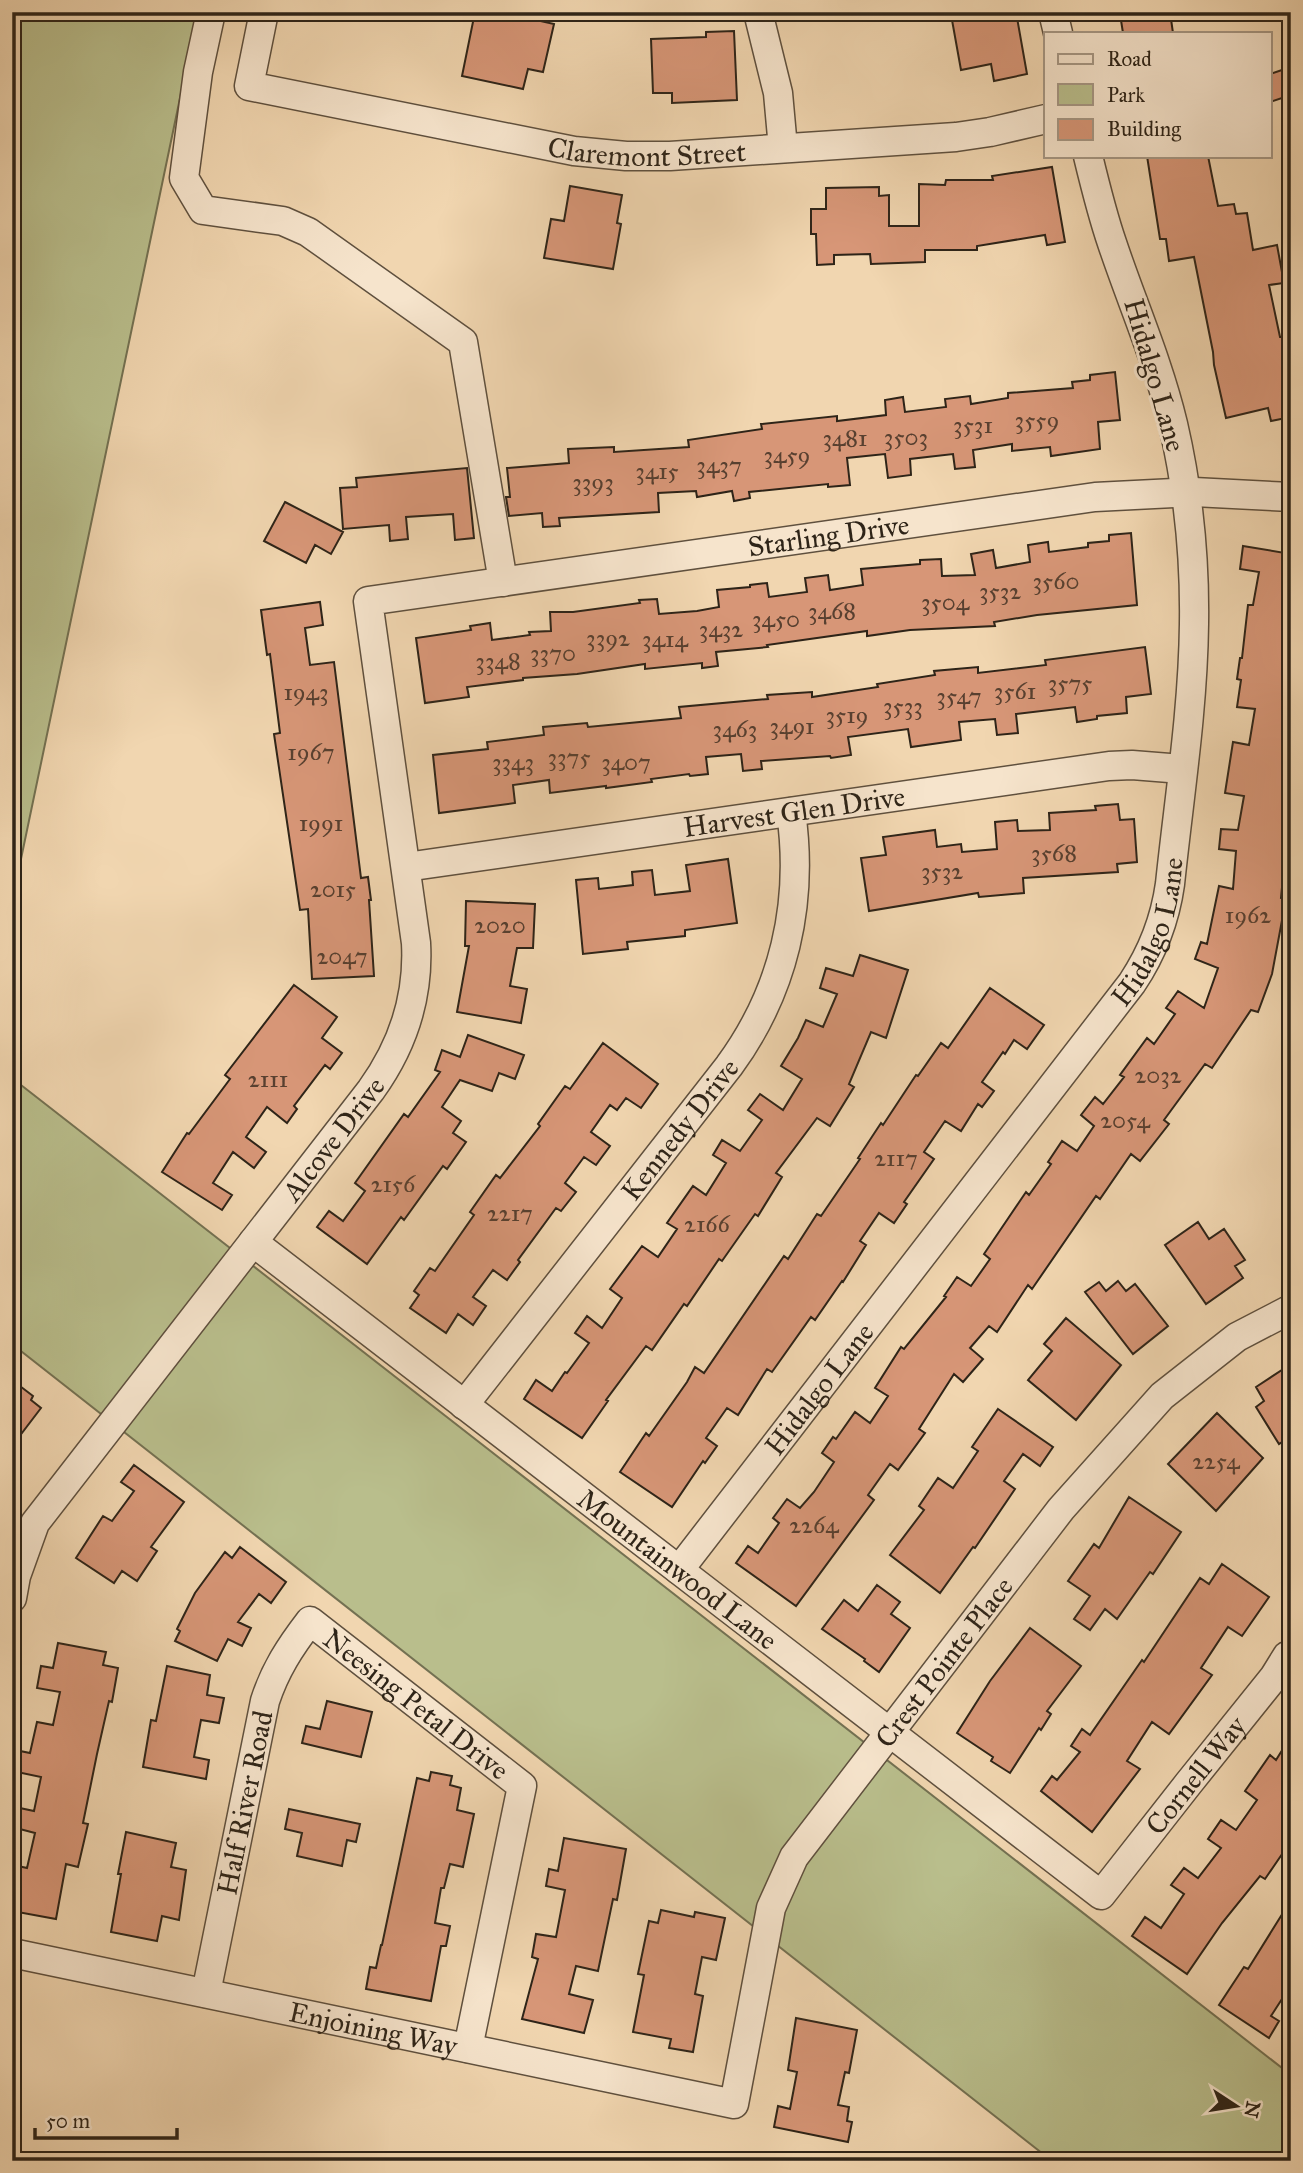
<svg xmlns="http://www.w3.org/2000/svg" width="1303" height="2173" font-family="'IM FELL Great Primer',serif">
	<style>
		.green { fill: #b9be8c; stroke: #747152; stroke-width: 2 }
		.building { fill: #d79677; stroke: #2e2418; stroke-width: 2 }
		.lines { fill: none; stroke-linecap: round; stroke-linejoin: round }
		.minor-casing { stroke: #5f503e; stroke-width: 31 }
		.minor { stroke: #f6e4cc; stroke-width: 28 }
		.labels { text-anchor: middle; dominant-baseline: central; stroke-width: 6; stroke-linejoin: round; paint-order: stroke }
		.number-label { font-size: 24px; fill: #584030 }
		.street-label { font-size: 28px; fill: #2e2418; stroke: #f6e4cc }
	</style>
	<rect width="100%" height="100%" fill="#f1d6b0"/>
	<filter id="stains"><feTurbulence type="fractalNoise" baseFrequency=".00286" numOctaves="4"/><feColorMatrix values="0 0 0 0 .2 0 0 0 0 .09 0 0 0 0 .02 0 0 0 .5 -.17"/></filter>
	<radialGradient id="worn" r=".72"><stop offset=".6" stop-color="#630" stop-opacity="0"/><stop offset="1" stop-color="#630" stop-opacity=".3"/></radialGradient>
	<path class="green" d="M12,12h186l-186,890z
		M12,1078l1279,997v86h-239l-1040,-817z"/>
	<path class="building" d="M475,12h25l54,12 -11,48 -15,-3 -5,20 -61,-13z
		M991,12h25l11,62 -33,7 -3,-17 -30,6 -9,-50z
		M1128,12h42l3,21h-50l-3,-19z
		M734,31l3,69 -65,3v-10h-19l-2,-54 55,-2v-5z
		M1291,67v28l-21,7v-28z
		M1147,156h61l10,50 16,-2 2,10 11,-1 6,37 24,-5 7,38 -15,2 11,52h3l8,35v45l-20,4 -3,-13 -42,10 -12,-53 -1,-13 -19,-95 -25,4 -3,-22h-6z
		M1052,167l13,75 -18,3 -2,-10 -68,11v4h-52v12l-54,2 -1,-10 -36,1v9l-17,1 -1,-31h-5v-25h15v-21l53,-1v9l10,-1v31h30v-42l26,1 1,-5h47l-1,-4z
		M570,186l52,9 -5,28 4,1 -8,45 -69,-11 7,-39 13,2z
		M1115,372l5,48 -22,2 2,27 -49,7 -1,-9 -38,4v-7l-39,6 2,17 -20,2 -2,-15 -43,5 1,16 -23,3 -3,-24 -38,4 3,27 -22,2v-3l-79,8 1,6 -16,3 -2,-10 -35,6 -1,-6 -38,2 1,19 -100,6 1,8 -17,1 -1,-14 -33,3 -3,-19h4l-3,-29 62,-5 -1,-14 46,-2v5l75,-5 -1,-7 74,-11 -1,-5 76,-8v5l49,-6 -1,-15 18,-3 2,15 41,-5 -1,-8 25,-3 1,8 37,-6v-5l65,-5 -1,-6 18,-2v-5z
		M467,468l7,70 -19,2 -2,-26 -47,3 2,22 -18,2 -1,-16 -46,4 -3,-41 17,-1 -1,-9z
		M285,502l58,30 -12,22 -16,-9 -9,18 -42,-22z
		M1131,533l6,72 -100,10 -43,7 1,4 -85,4 -43,6v-5l-100,14 1,2 -52,5 2,14 -16,2v-5l-57,6v-5l-68,10 -54,4v2l-56,7 2,10 -44,6 -9,-65 55,-8 -1,-4 20,-3 2,17 38,-5 -1,-3 22,-1 -1,-19h23l67,-9 -1,-3 18,-1 2,15 38,-3 22,-4 -2,-17 33,-3v-2l17,-2 2,14 38,-5 -2,-14 23,-3 2,15 33,-5 -2,-16 59,-5v-4l21,-1 1,17 33,-1 -4,-21 22,-4 3,18 34,-6 -2,-17 20,-3 1,10 39,-5v-4l21,-2v-6z
		M1243,546l48,8v248l-3,-1 -5,33 4,1 -6,63 5,1 -14,75 -14,38 -7,-2 -39,58 -7,-4 -41,56 5,4 -29,37 -9,-7 -31,45 -4,-3 -64,93 -4,-4 -31,47 -8,-6 -19,22 13,11 -20,23 -9,-8 -35,55 6,4 -27,37 -8,-6 -22,31 6,5 -78,106 -60,-43 12,-17 10,7 21,-30 -6,-5 14,-19 13,9 14,-16 20,-30 -12,-9 11,-16 3,2 19,-27 15,11 18,-27 -13,-8 26,-41 3,2 42,-52 -2,-1 13,-19 14,9 19,-27 -6,-5 42,-62 3,3 22,-31 -3,-2 14,-21 15,10 17,-25 -13,-11 14,-18 8,7 21,-27 -4,-2 27,-37 7,6 21,-30 -9,-6 12,-17 26,17 14,-40 -23,-9 6,-17 6,2 12,-58 14,3 3,-38 -17,-2 2,-20 17,1 6,-34 -19,-3 8,-51 16,3 6,-36 -18,-2 4,-27 -4,-1 3,-21h2l6,-53h5l6,-33 -19,-3z
		M320,602l3,23 -18,3 5,37 24,-3 27,216 7,-1 3,23h-2l5,76 -62,3 -4,-70 -8,1 -26,-176 6,-1 -10,-79 -3,1 -6,-45z
		M1145,647l6,47 -25,3 1,16 -30,3v3l-20,3 -2,-15 -59,7 2,19 -21,2 -2,-16 -36,3 2,18 -50,7 -3,-18 -60,8 3,18 -20,3 -1,-2 -69,5 1,8 -19,2 -2,-17 -35,3 2,17 -18,2 -1,-2 -38,5 1,3 -46,6v-2l-56,7 -1,-13 -36,5 2,18 -76,10 -6,-58 55,-6 -1,-7 57,-7 -1,-8 44,-4 1,4 93,-9 -2,-11 89,-8 -1,-4 45,-3v5l66,-10 -1,-3 58,-9 -1,-4 44,-4v6l68,-8 -1,-5z
		M1118,804l2,16 14,-1 3,43 -20,2 1,8 -95,6 1,15 -45,4 -1,-4 -109,18 -8,-53 25,-3 -3,-18 52,-7 2,17 24,-3 1,8 35,-3 -2,-27 22,-2 1,11 32,-1 -1,-17 47,-3 -1,-4z
		M728,859l9,64 -52,7v6l-58,6 1,7 -45,5 -7,-74 22,-2 1,11 34,-4 -1,-13 20,-2 3,25 35,-4 -4,-26z
		M466,901l69,3 -2,44h-16l-7,38 17,3 -6,34 -64,-11 12,-66h-4z
		M860,955l48,15 -22,68 -15,-6 -22,52 5,3 -24,39 -13,-8 -41,55 6,4 -24,39 -3,-2 -33,47 -3,-2 -32,47 -3,-2 -32,46 -6,-4 -40,54 2,1 -26,37 -58,-39 12,-19 16,11 13,-19 2,1 22,-30 -14,-10 12,-17 15,12 20,-30 -12,-9 32,-43 16,11 19,-28 -10,-6 26,-37 13,9 20,-32 -13,-8 9,-15 18,11 22,-31 -14,-10 12,-16 23,16 19,-31 -21,-13 17,-28 8,-18 17,7 14,-33 -17,-6 6,-20 27,8z
		M294,985l43,32 -15,21 20,15 -12,16 -5,-4 -31,41 3,3 -10,14 -20,-16 -21,30 20,15 -12,16 -21,-16 -20,31 19,12 -10,15 -60,-38 25,-39 2,1 41,-55 -5,-4z
		M990,988l54,37 -17,24 -13,-9 -9,14 -2,-2 -21,30 12,9 -12,16 -4,-3 -17,27 -16,-10 -21,31 10,7 -30,43 3,2 -13,19 -15,-10 -19,28 6,4 -23,37 -1,-1 -27,39 -4,-3 -39,55 -5,-3 -29,46 -11,-7 -21,30 11,8 -12,17 -2,-2 -31,46 -52,-35 26,-39 3,3 38,-54 8,-15 9,6 80,-117 4,3 29,-45 4,2 39,-57 -2,-1 23,-35 2,2 33,-50 2,1 23,-33 7,5z
		M468,1035l56,20 -9,24 -16,-6 -7,18 -32,-11 -18,27 19,14 -8,12 13,9 -19,27 -4,-3 -39,54 -3,-3 -34,47 -50,-37 12,-16 14,10 22,-30 -10,-8 49,-69 4,3 32,-45 -5,-2 7,-20 18,7z
		M603,1043l55,41 -17,24 -15,-10 -9,12 -7,-5 -19,27 19,14 -14,19 -12,-8 -19,26 11,9 -15,19 -5,-3 -38,52 2,2 -13,18 -14,-10 -20,27 13,9 -13,19 -15,-11 -12,19 -36,-25 9,-13 -5,-4 16,-23 5,3 39,-56 -4,-3 26,-37 4,3 40,-52 -2,-2 27,-38 5,3z
		M1198,1222l11,17 15,-10 21,31 -10,6 8,12 -37,26 -41,-59z
		M1118,1281l8,10 9,-7 33,42 -35,28 -48,-62 14,-10 7,9z
		M1066,1318l55,47 -45,55 -48,-40 24,-29 -8,-7z
		M1291,1364v72l-12,8 -23,-37 8,-6 -8,-14z
		M12,1380l21,16 -2,4 10,8 -29,38z
		M998,1409l55,38 -13,19 -17,-12 -19,27 11,8 -40,59 -2,-1 -33,46 -50,-38 34,-45 -5,-4 19,-28 15,10 25,-37 -6,-4z
		M1217,1413l46,45 -47,53 -48,-47z
		M134,1465l50,37 -33,45 6,4 -20,30 -15,-10 -8,12 -38,-25 27,-42 9,5 22,-30 -13,-9z
		M1129,1497l52,35 -28,42 -3,-2 -33,47 -12,-10 -15,21 -16,-11 16,-23 -22,-15 26,-37 5,4z
		M240,1547l46,35 -15,21 -12,-9 -21,28 13,6 -9,18 -14,-7 -11,22 -42,-20 5,-10 -3,-2 18,-36 30,-41 7,6z
		M1222,1564l47,33 -27,39 -14,-9 -27,41 11,7 -43,59 -17,-12 -25,39 13,8 -48,63 -51,-41 11,-15 5,4 23,-28 -9,-6 11,-17 8,6 52,-75 2,2 56,-84 9,6z
		M877,1585l23,17 -9,12 19,14 -31,44 -15,-11 1,-2 -43,-30 22,-29 14,11z
		M1030,1628l51,38 -34,45 4,3 -10,16 -2,-2 -29,45 -19,-12 2,-4 -36,-24 33,-52z
		M58,1643l48,9 -3,13 15,3 -6,34 -3,-1 -12,53 -14,69 5,1 -10,43 -12,-3 -10,55 -44,-8v-15l6,-30 9,2 8,-35 -23,-6v-8l3,-12 19,4 7,-34 -24,-5 3,-21 10,2 7,-31 16,3 7,-33 -23,-4 4,-22 12,2z
		M167,1666l43,9 -3,20 17,3 -5,25 -18,-3 -7,37 15,3 -3,19 -63,-12 8,-47 5,1z
		M327,1701l45,11 -11,45 -59,-14 4,-17 14,3z
		M1291,1736v105l-26,38 -5,-3 -38,47 -35,51 -55,-38 13,-19 16,11 23,-34 -13,-9 13,-17 14,10 23,-30 -13,-9 13,-19 15,10 21,-30 -12,-9 25,-36 6,5z
		M431,1772l21,4 -2,9 11,3 -4,22 17,4 -11,53 -13,-3 -6,24h-3l-6,35 15,3 -4,20h-5l-10,55 -65,-12 4,-22 6,1 5,-23h1l35,-167 12,3z
		M289,1809l71,15 -4,18 -9,-2 -5,26 -45,-10 5,-23 -17,-4z
		M126,1832l50,11 -5,24 15,3 -7,50 -17,-4 -5,25 -46,-9 10,-58h-3z
		M564,1838l62,11 -9,51 -4,-1 -15,72 -22,-5 -7,28 24,6 -9,33 -62,-14 16,-60 -6,-2 4,-23 20,3 9,-47 -19,-4 3,-17 9,2z
		M1291,1900v85l-20,31 8,5 -10,17 -50,-33 25,-38 4,2z
		M661,1910l33,7 1,-5 30,6 -9,42 -14,-3 -7,37 8,2 -10,56 -24,-4 2,-9 -38,-7 11,-57 -6,-1 11,-53 9,2z
		M796,2018l61,12 -8,43 -4,-1 -7,33 11,2 -2,14 5,1 -4,20 -74,-15 4,-21 12,3 7,-37 -9,-2z"/>
	<g class="lines">
		<g class="minor-casing">
			<g id="minor">
				<path d="M211,12l-13,60 -14,106 19,32 80,11 25,11 155,110 40,240"/>
				<path id="s1" d="M264,12l-15,74 325,65 52,5h44l286,-19 34,-5 56,-13"/>
				<path d="M758,12l20,81 5,55"/>
				<path d="M1053,12l5,21"/>
				<path id="s2" d="M406,867l703,-101 23,-1 50,4"/>
				<path id="s3" d="M253,1242l848,653 87,-111 86,-107 13,-21h4"/>
				<path id="s4" d="M464,1405l265,-339c55,-75 75,-162 62,-254"/>
				<path id="s5" d="M679,1570l453,-587c20,-30 33,-63 38,-99 9,-86 23,-173 24,-260 1,-67 -6,-135 -21,-200 -15,-63 -41,-121 -61,-181 -10,-29 -17,-58 -24,-87"/>
				<path id="s6" d="M12,1598l4,-22 19,-53 336,-433c31,-43 48,-93 45,-147l-48,-342 727,-104 99,-5 97,5"/>
				<path id="s7" d="M12,1953l722,151 37,-196 23,-51 267,-348 101,-113 75,-59 54,-28"/>
				<path id="s8" d="M206,1993l59,-292c10,-31 25,-54 45,-80l212,165 -54,262"/>
			</g>
		</g>
		<use href="#minor" class="minor"/>
	</g>
	<g class="labels">
		<g class="number-label">
			<text x="1037" y="420">3559</text>
			<text x="973" y="425">3531</text>
			<text x="906" y="437">3503</text>
			<text x="845" y="438">3481</text>
			<text x="787" y="455">3459</text>
			<text x="719" y="465">3437</text>
			<text x="657" y="471">3415</text>
			<text x="593" y="482">3393</text>
			<text x="1056" y="581">3560</text>
			<text x="1000" y="591">3532</text>
			<text x="945" y="602">3504</text>
			<text x="832" y="611">3468</text>
			<text x="776" y="619">3450</text>
			<text x="721" y="629">3432</text>
			<text x="608" y="638">3392</text>
			<text x="665" y="639">3414</text>
			<text x="553" y="653">3370</text>
			<text x="498" y="661">3348</text>
			<text x="1070" y="683">3575</text>
			<text x="1015" y="691">3561</text>
			<text x="306" y="692">1943</text>
			<text x="959" y="696">3547</text>
			<text x="903" y="706">3533</text>
			<text x="847" y="715">3519</text>
			<text x="792" y="726">3491</text>
			<text x="735" y="729">3463</text>
			<text x="311" y="752">1967</text>
			<text x="569" y="757">3375</text>
			<text x="513" y="762">3343</text>
			<text x="626" y="762">3407</text>
			<text x="321" y="823">1991</text>
			<text x="1054" y="853">3568</text>
			<text x="942" y="871">3532</text>
			<text x="333" y="889">2015</text>
			<text x="1248" y="915">1962</text>
			<text x="500" y="925">2020</text>
			<text x="342" y="956">2047</text>
			<text x="1158" y="1075">2032</text>
			<text x="268" y="1079">2111</text>
			<text x="1125" y="1120">2054</text>
			<text x="896" y="1158">2117</text>
			<text x="393" y="1184">2156</text>
			<text x="510" y="1213">2217</text>
			<text x="707" y="1224">2166</text>
			<text x="1216" y="1461">2254</text>
			<text x="814" y="1525">2264</text>
		</g>
		<g class="street-label">
			<text stroke="none"><textPath href="#s1" startOffset="480">Claremont Street</textPath></text>
			<text transform="translate(1155 375) rotate(74)">Hidalgo Lane</text>
			<text stroke="none"><textPath href="#s6" startOffset="1594">Starling Drive</textPath></text>
			<text stroke="none"><textPath href="#s2" startOffset="392">Harvest Glen Drive</textPath></text>
			<text stroke="none"><textPath href="#s5" startOffset="796">Hidalgo Lane</textPath></text>
			<text stroke="none"><textPath href="#s4" startOffset="350">Kennedy Drive</textPath></text>
			<text stroke="none"><textPath href="#s6" startOffset="565">Alcove Drive</textPath></text>
			<text stroke="none"><textPath href="#s5" startOffset="229">Hidalgo Lane</textPath></text>
			<text stroke="none"><textPath href="#s3" startOffset="536">Mountainwood Lane</textPath></text>
			<text stroke="none"><textPath href="#s7" startOffset="1239">Crest Pointe Place</textPath></text>
			<text stroke="none"><textPath href="#s8" startOffset="525">Neesing Petal Drive</textPath></text>
			<text stroke="none"><textPath href="#s3" startOffset="1223">Cornell Way</textPath></text>
			<text stroke="none"><textPath href="#s8" startOffset="194">Half River Road</textPath></text>
			<text stroke="none"><textPath href="#s7" startOffset="369">Enjoining Way</textPath></text>
		</g>
	</g>
	<rect width="1303" height="2173" fill="none" stroke="#f1d6b0" stroke-width="42"/>
	<rect x="14" y="14" width="1275" height="2145" fill="none" stroke="#2e2418" stroke-width="3.5"/>
	<rect x="21" y="21" width="1261" height="2131" fill="none" stroke="#2e2418" stroke-width="2"/>
	<rect x="1044" y="32" width="228" height="126" fill="#f6e4cc" stroke="#a69784" stroke-width="2"/>
	<rect x="1058" y="54" width="35" height="10" fill="#f6e4cc" stroke="#a69784" stroke-width="2"/>
	<text x="1107" y="66" font-size="21" fill="#2e2418">Road</text>
	<rect x="1058" y="84" width="35" height="21" fill="#b9be8c" stroke="#a69784" stroke-width="2"/>
	<text x="1107" y="102" font-size="21" fill="#2e2418">Park</text>
	<rect x="1058" y="119" width="35" height="21" fill="#d79677" stroke="#a69784" stroke-width="2"/>
	<text x="1107" y="136" font-size="21" fill="#2e2418">Building</text>
	<g transform="translate(1236 2106) rotate(102)" stroke="#f6e4cc" stroke-width="5" paint-order="stroke">
	<path d="M0-5L12 26L0 18L-12 26Z" fill="#2e2418"/>
	<text y="-10" font-size="19" font-weight="bold" text-anchor="middle" fill="#2e2418">N</text>
	</g>
	<path d="M35 2128v10h142v-10" fill="none" stroke="#2e2418" stroke-width="3.5"/>
	<text x="46" y="2128" font-size="21" fill="#2e2418" stroke="#f6e4cc" stroke-width="5" paint-order="stroke">50 m</text>
	<rect width="100%" height="100%" filter="url(#stains)"/>
	<rect width="100%" height="100%" fill="url(#worn)"/>
</svg>
